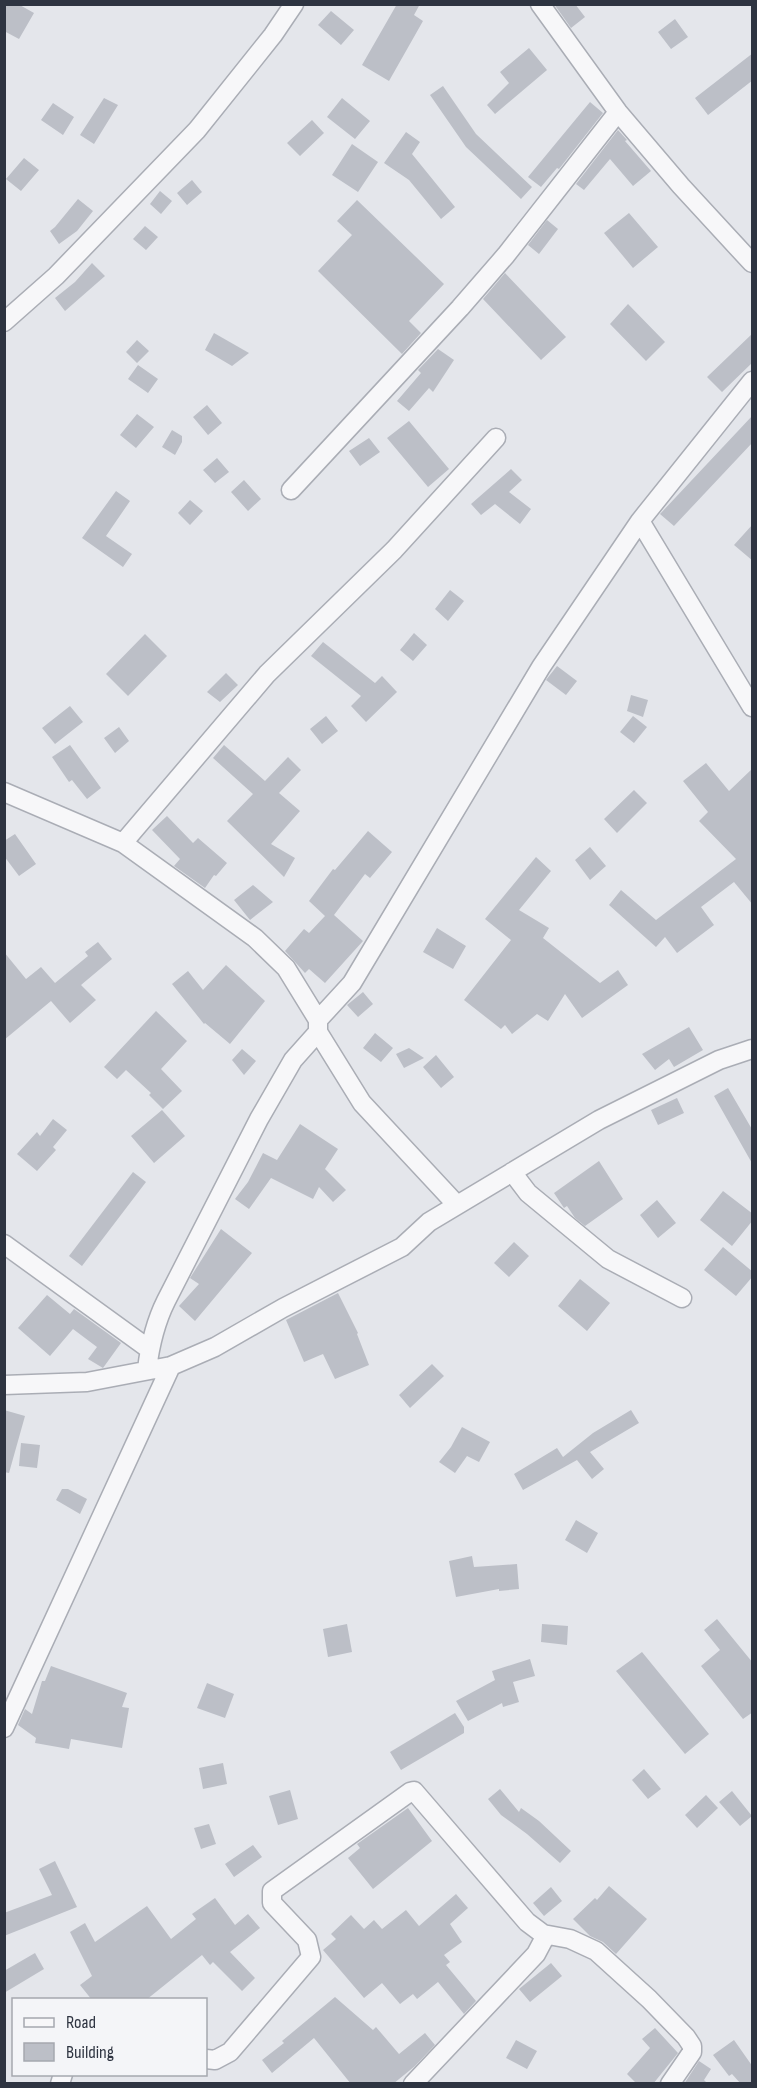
<svg xmlns="http://www.w3.org/2000/svg" width="757" height="2088" font-family="'Sofia Sans Condensed',sans-serif">
	<style>
		.building { fill: #bcbfc7 }
		.lines { fill: none; stroke-linecap: round; stroke-linejoin: round }
		.street-casing { stroke: #aaadb5; stroke-width: 21 }
		.street { stroke: #f7f7f9; stroke-width: 18 }
	</style>
	<rect width="100%" height="100%" fill="#e4e6eb"/>
	<path class="building" d="M4,4h14l16,9 -15,26 -15,-8z
		M397,4h23l-6,11 9,6 -34,60 -27,-16z
		M554,4h21l10,13 -14,11z
		M331,11l23,19 -13,15 -23,-20z
		M675,19l13,18 -17,12 -13,-17z
		M529,48l18,22 -52,44 -8,-9 22,-22 -9,-11z
		M753,53v27l-45,35 -13,-17z
		M443,86l33,48 56,53 -11,12 -55,-52 -36,-52z
		M104,98l14,7 -24,39 -14,-9z
		M342,98l28,23 -15,18 -28,-22z
		M590,102l13,11 -44,56 -2,-1 -16,19 -13,-10z
		M53,103l21,14 -11,18 -22,-15z
		M312,120l12,13 -24,23 -13,-13z
		M618,130l9,10 -2,1 26,30 -18,15 -23,-27 -26,31 -8,-6z
		M406,132l14,10 -8,12 43,53 -14,12 -32,-39 -25,-17z
		M352,144l26,18 -20,30 -26,-17z
		M24,158l15,12 -18,21 -15,-12z
		M192,180l10,12 -15,13 -10,-12z
		M160,191l12,10 -11,13 -11,-10z
		M78,199l15,12 -16,20 -18,13 -9,-13 5,-4z
		M357,200l87,84 -35,37 12,12 -19,21 -84,-83 34,-36 -15,-14z
		M629,213l29,34 -25,21 -29,-35z
		M547,220l11,9 -19,25 -11,-9z
		M145,226l13,11 -12,13 -13,-11z
		M92,263l13,13 -40,35 -10,-13 20,-16z
		M505,273l61,64 -25,23 -58,-61z
		M628,304l37,38 -19,19 -36,-37z
		M214,333l35,20 -17,13 -27,-16z
		M753,333v29l-31,30 -15,-15z
		M137,340l12,11 -12,12 -11,-11z
		M438,349l16,11 -21,32 -4,-4 -20,23 -12,-10 24,-28 -3,-3z
		M138,365l20,14 -10,14 -20,-14z
		M207,405l15,18 -14,12 -15,-18z
		M137,414l17,13 -18,21 -16,-13z
		M753,415v27l-79,84 -14,-12z
		M409,421l40,48 -21,18 -41,-49z
		M172,430l10,6v6l-7,13 -13,-8z
		M369,438l11,14 -20,14 -11,-15z
		M217,458l12,14 -14,11 -12,-13z
		M511,469l11,11 -13,12 22,17 -11,15 -25,-20 -14,11 -10,-11z
		M244,480l17,19 -13,12 -17,-19z
		M116,491l14,10 -24,35 26,18 -9,13 -41,-29z
		M190,500l13,11 -13,14 -12,-12z
		M753,524v37l-19,-16z
		M450,590l14,11 -16,20 -13,-12z
		M414,633l13,12 -14,16 -13,-11z
		M145,634l22,22 -39,40 -22,-22z
		M323,642l52,41 7,-7 15,16 -31,30 -15,-16 10,-10 -50,-40z
		M557,666l20,15 -11,14 -20,-15z
		M226,673l12,12 -18,17 -13,-10z
		M631,695l17,5 -5,17 -16,-6z
		M70,706l13,16 -28,22 -13,-16z
		M326,716l12,15 -16,13 -12,-15z
		M633,716l14,11 -13,16 -14,-11z
		M119,727l10,14 -14,12 -11,-15z
		M70,745l31,43 -14,11 -15,-19 -3,2 -17,-25z
		M224,745l41,36 23,-24 13,13 -22,23 21,18 -29,33 24,14 -11,19 -57,-56 26,-27 -40,-36z
		M706,763l23,28 24,-23v137l-19,-23 -33,25 13,18 -37,28 -12,-16 -9,10 -47,-42 12,-15 35,30 80,-61 -37,-38 9,-9 -25,-31z
		M634,790l13,13 -30,30 -13,-14z
		M167,816l26,27 5,-5 29,25 -11,13 -2,-1 -9,13 -31,-22 6,-7 -28,-29z
		M368,831l24,21 -22,26 -5,-4 -31,41 29,26 -38,42 -16,-14 -4,4 -20,-22 19,-22 5,4 16,-17 -16,-15 24,-32 2,1z
		M15,834l21,30 -17,12 -15,-20v-15z
		M590,847l16,19 -16,14 -15,-20z
		M536,857l15,14 -32,39 30,18 -6,10 57,45 18,-13 10,15 -46,33 -17,-24 -17,27 -11,-7 -25,20 -7,-9 -4,4 -37,-29 47,-60 -26,-21z
		M253,885l20,17 -23,18 -16,-20z
		M437,928l29,18 -13,23 -30,-17z
		M98,942l14,17 -31,26 15,15 -26,23 -19,-22 -47,39v-88l22,27 15,-12 14,16 33,-27 -3,-4z
		M226,965l39,36 -35,43 -25,-21 -1,1 -32,-40 16,-13 15,19z
		M363,992l10,12 -15,13 -11,-12z
		M156,1011l31,30 -26,28 21,22 -19,18 -14,-14 2,-2 -25,-23 -9,9 -13,-12z
		M689,1027l14,23 -29,17 -5,-8 -14,11 -13,-16z
		M375,1033l18,15 -12,14 -18,-14z
		M409,1048l15,10 -20,10 -8,-14z
		M242,1049l14,12 -12,14 -12,-15z
		M436,1055l18,22 -13,11 -18,-21z
		M728,1088l25,43v34l-39,-69z
		M677,1098l7,15 -26,12 -7,-15z
		M162,1110l23,26 -31,27 -23,-27z
		M53,1119l14,11 -14,17 3,3 -19,21 -20,-17 20,-22 3,4z
		M300,1124l38,25 -13,20 21,21 -13,12 -14,-15 -6,12 -42,-21 -22,31 -14,-10 13,-17 15,-29 14,7z
		M599,1161l24,38 -38,27 -10,-8 -8,-12 -3,2 -10,-15z
		M133,1172l13,10 -64,84 -13,-10z
		M723,1191l30,23v6l-21,26 -32,-26z
		M657,1200l19,23 -18,15 -18,-23z
		M221,1229l31,24 -57,68 -16,-15 20,-22 -9,-6z
		M514,1242l15,14 -20,21 -15,-14z
		M723,1247l30,25v4l-17,20 -32,-26z
		M580,1279l30,24 -23,28 -29,-25z
		M338,1293l20,40 -1,1 12,31 -34,14 -12,-25 -19,8 -18,-42z
		M47,1295l23,19 4,-5 47,34 -18,25 -15,-9 9,-12 -24,-18 -23,27 -32,-28z
		M432,1364l12,12 -34,32 -11,-13z
		M4,1410l21,6 -16,57 -5,-1z
		M631,1410l8,13 -49,29 14,17 -12,10 -15,-19 -54,30 -9,-16 43,-26 6,9 30,-24z
		M462,1427l28,15 -11,20 -12,-6 -12,17 -16,-11 12,-15z
		M21,1443l19,2 -3,23 -18,-2z
		M62,1489h6l19,10 -7,15 -24,-14z
		M576,1520l22,13 -11,20 -22,-13z
		M472,1556l2,11 43,-3 2,25 -20,2v-2l-43,8 -7,-36z
		M717,1619l36,44v49l-10,7 -42,-53 19,-16 -16,-20z
		M347,1624l5,28 -24,5 -5,-28z
		M542,1624l26,2 -1,19 -26,-3z
		M642,1652l67,82 -24,20 -69,-83z
		M530,1659l5,17 -22,6 6,20 -16,5 -1,-4 -34,18 -12,-20 39,-21 -3,-9z
		M51,1666l76,27 -5,14 7,1 -7,40 -51,-9 -2,10 -34,-6 1,-5 -18,-13 7,-16 7,5 10,-33h3z
		M207,1683l27,11 -9,24 -28,-10z
		M455,1713l9,14v6l-63,37 -11,-18z
		M223,1763l4,21 -24,5 -4,-21z
		M644,1769l17,20 -13,10 -16,-19z
		M500,1789l19,23 2,-4 18,13 32,30 -11,12 -33,-29 -26,-19 -13,-16z
		M290,1790l8,29 -20,6 -9,-29z
		M732,1791l20,25 -12,10 -21,-24z
		M706,1795l12,13 -21,20 -12,-13z
		M408,1808l24,33 -59,48 -25,-31 12,-10 -3,-4z
		M209,1824l7,20 -15,5 -7,-21z
		M253,1845l9,12 -28,20 -9,-13z
		M55,1861l22,46 -73,29v-23l48,-18 -13,-26z
		M609,1886l38,33 -31,35 -13,-12 -13,-6 -17,-17 22,-21 2,2z
		M551,1887l11,14 -18,15 -11,-13z
		M456,1894l12,14 -18,16 12,18 -18,13 6,7 -4,3 30,36 -12,13 -26,-32 -21,17 -4,-5 -13,10 -18,-21 -18,15 -41,-48 13,-11 -5,-5 20,-19 13,14 10,-9 8,9 24,-19 13,16z
		M215,1898l20,27 13,-11 12,14 -30,24 25,26 -13,13 -29,-29 -3,3 -8,-10 -56,45h-54l-12,-15 12,-9 -22,-44 15,-9 10,19 52,-36 24,33 25,-20 -4,-5z
		M35,1953l9,16 -40,24v-22z
		M551,1963l11,13 -32,26 -11,-13z
		M335,1997l38,33 3,-3 23,27 26,-21 10,12 -20,21 -22,18h-42l-37,-46 -42,35 -10,-13 22,-17 -2,-2z
		M655,2028l23,25 -25,31h-16l-10,-10 23,-26 -8,-9z
		M516,2040l21,11 -10,18 -21,-11z
		M734,2040l19,27v17h-12l-9,-10 -3,2 -16,-21z
		M699,2061l12,8 -7,11 4,4h-24z"/>
	<g class="lines">
		<g class="street-casing">
			<path id="street" d="M540,4l78,108 63,74 71,77
				M4,322l52,-46 141,-146 76,-95 21,-31
				M752,381l-112,140 112,186
				M291,490l169,-182 46,-53 112,-143
				M4,792l119,51 132,95 31,30 32,52
				M123,843l144,-169 127,-124 102,-112
				M512,1172l16,21 80,66 74,39
				M457,1205l-95,-102 -44,-71v-12l34,-37 189,-316 99,-146
				M4,1244l145,105
				M147,1369c3,-24 8,-46 19,-68l93,-182 34,-59 25,-28
				M4,1385l83,-3 84,-16 44,-19 68,-39 119,-61 27,-25 170,-102 120,-60 33,-11
				M4,1728l167,-362
				M206,2059l9,1 15,-8 81,-95 -4,-17 -35,-37v-12l138,-99 4,-1 113,131 16,12 27,5 26,12 53,48 37,38 6,9v6l-22,32
				M60,2084l3,-10
				M413,2084l123,-130 9,-17 -2,-3"/>
		</g>
		<use href="#street" class="street"/>
	</g>
	<rect width="757" height="2088" fill="none" stroke="#2e3441" stroke-width="12"/>
	<rect x="12" y="1998" width="195" height="78" fill="#f4f5f8" stroke="#a5a8af" stroke-width="1.5"/>
	<rect x="24" y="2018" width="30" height="9" fill="#f7f7f9" stroke="#a5a8af" stroke-width="1.5"/>
	<text x="66" y="2028" font-size="18" fill="#2e3441">Road</text>
	<rect x="24" y="2043" width="30" height="18" fill="#bcbfc7" stroke="#a5a8af" stroke-width="1.5"/>
	<text x="66" y="2058" font-size="18" fill="#2e3441">Building</text>
</svg>
